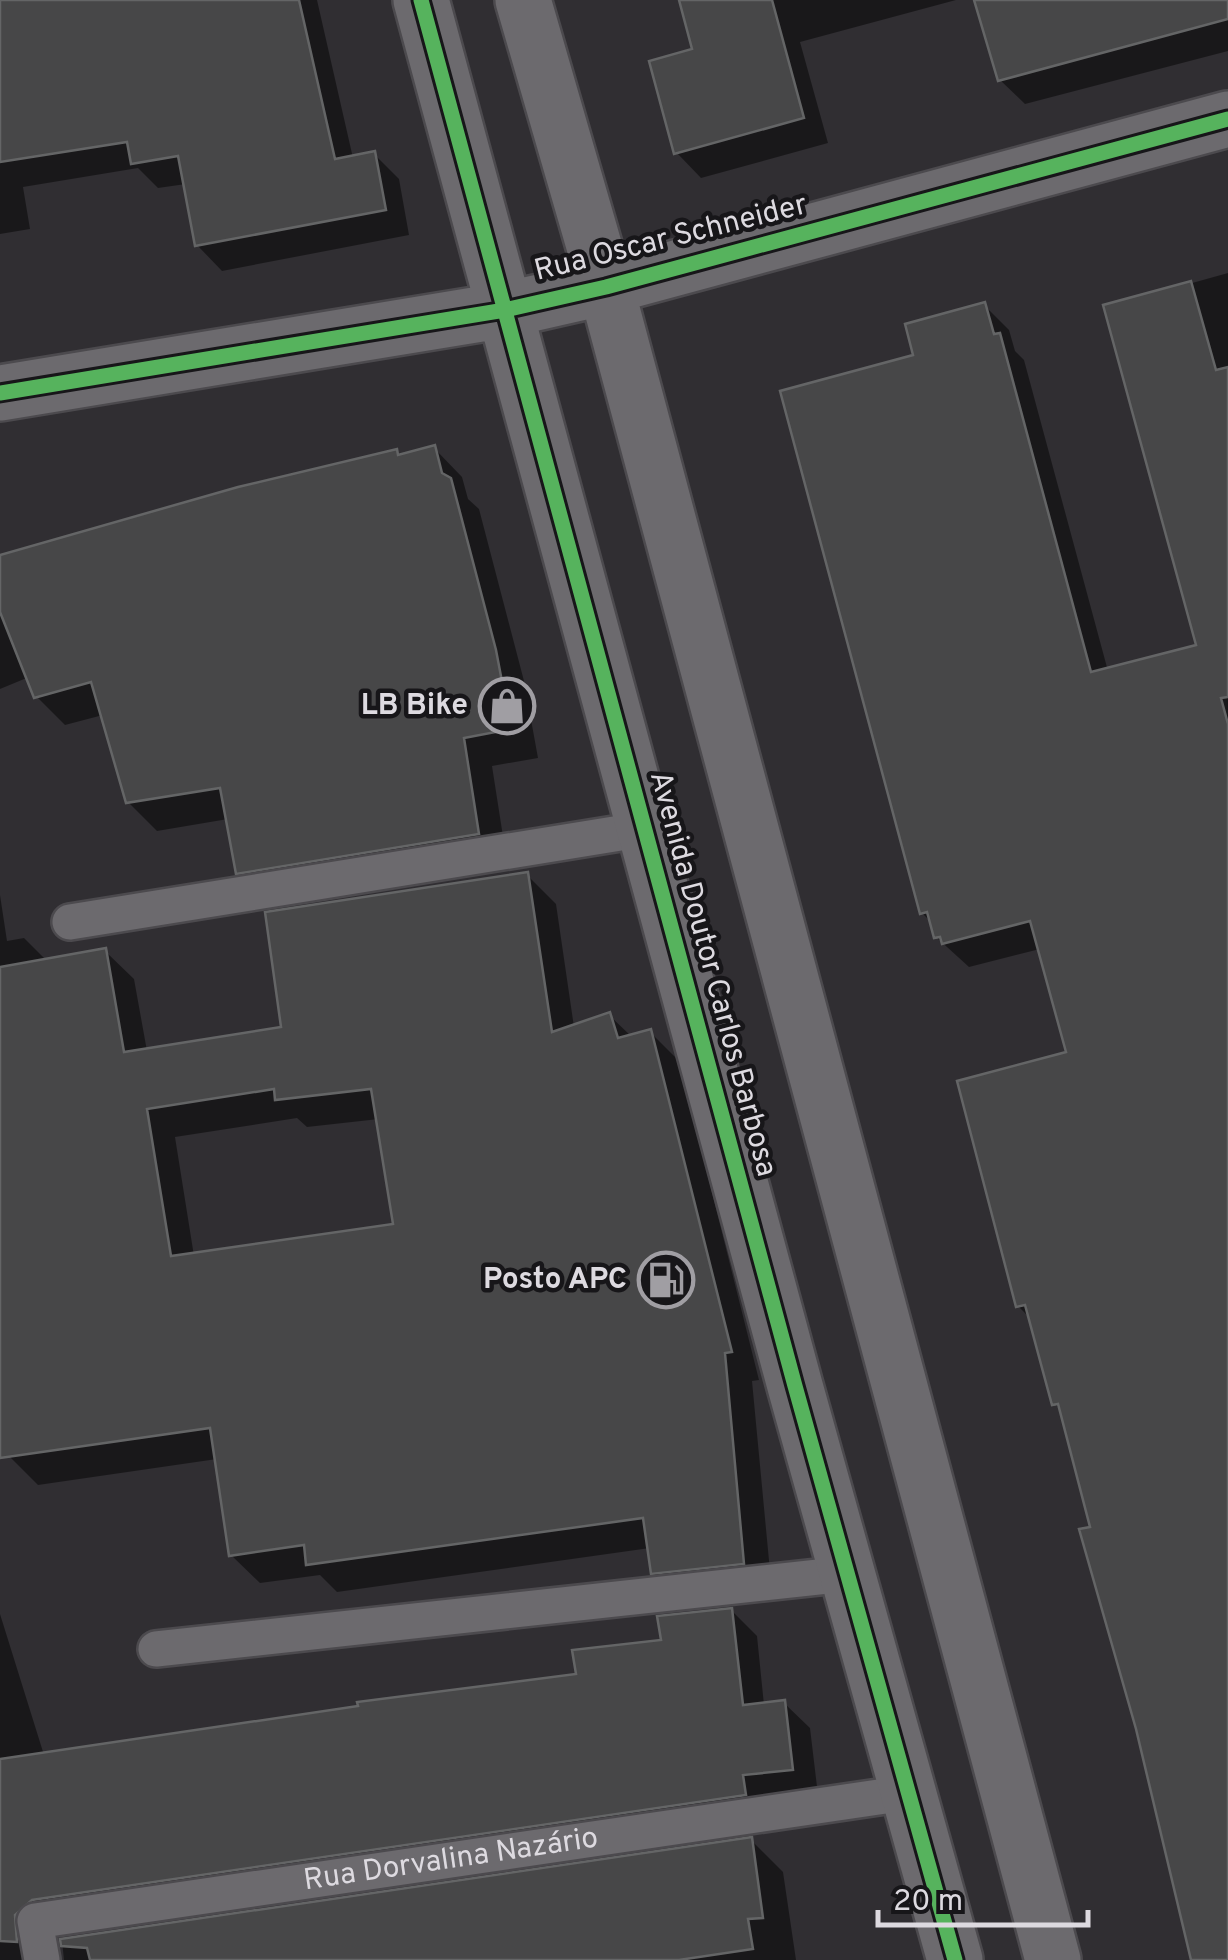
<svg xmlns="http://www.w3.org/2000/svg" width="1228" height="1960" font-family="Overpass,sans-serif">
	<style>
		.shadow { fill: #0007; fill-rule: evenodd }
		.building { fill: #474748; stroke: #646566; stroke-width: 2.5; fill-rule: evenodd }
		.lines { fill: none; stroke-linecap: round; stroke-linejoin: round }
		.lane-casing { stroke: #4c4a4e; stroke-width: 40 }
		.secondary-casing { stroke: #4c4a4e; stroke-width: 60 }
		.lane { stroke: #6c6a6e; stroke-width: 35 }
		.secondary { stroke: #6c6a6e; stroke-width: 55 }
		.cycleway-casing { stroke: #171619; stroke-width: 21 }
		.cycleway { stroke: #56b35d; stroke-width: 15 }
		.labels { text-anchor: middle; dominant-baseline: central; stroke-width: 9; stroke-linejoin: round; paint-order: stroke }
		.street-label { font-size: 30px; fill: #dddae0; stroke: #171619 }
		.poi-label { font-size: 30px; font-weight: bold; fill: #dddae0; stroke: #171619; text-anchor: end }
	</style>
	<rect width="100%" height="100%" fill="#302e32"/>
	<path class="shadow" d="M0,0h317l36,158 21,-4 25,25 10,56 -187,36 -25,-26 -11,-61 -28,4 -20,-20 -115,19 7,42 -30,5z
		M681,0h275l-156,42 28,101 -127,35 -24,-25 18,-103z
		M977,0h251v51l-203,53 -25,-24z
		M1228,273v1687h-32l-134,-549 -7,-7 -24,-85 -13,-13 51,-252 -29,-105 -71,18 -33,-30 -4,-14 -10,-10 -6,-557 68,-51 25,25 6,21 9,9 84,311 91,-25 -93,-339z
		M434,448l28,29 6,22 11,10 45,172 14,77 -46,8 15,96 -240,39 -28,-29 -11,-53 -71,12 -29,-29 -25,-87 -38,10 -29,-29 -7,-19 -29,12v-132l396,-105 5,4z
		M527,875l29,29 18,123 35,-12 23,22 18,-5 29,29 80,319 -7,1 20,211 -90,9 -29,-28 -3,-25 -313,44 -17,-17 -60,8 -29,-28 -14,-96 -179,26 -29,-29 -9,-27v-534l7,46 17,-3 23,23 58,-10 29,28 13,72 137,-22zM297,1118l10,9 72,-8 17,107 -202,30 -19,-119z
		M731,1610l26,26 7,69 20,-2 26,25 8,67 -760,130 -15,35h-43v-346l44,141 534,-79z
		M751,1840l32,32 13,88h-440z
		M62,1941l282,19h-280z"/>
	<path class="building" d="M0,0h299l36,159 40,-8 11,59 -191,36 -17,-90 -47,8 -4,-22 -127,20z
		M679,0h93l32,118 -130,36 -25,-93 43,-12z
		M974,0h254v19l-230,62z
		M1191,281l25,89 12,-3v330l-7,1 7,26v1236h-37l-55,-231 -57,-200 11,-2 -32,-123 -6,1 -27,-100 -9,2 -59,-226 109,-29 -36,-131 -88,23 -2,-7 -6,1 -7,-26 -7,2 -140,-523 133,-36 -8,-31 80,-22 9,32 6,-1 91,339 105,-27 -93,-340z
		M435,445l7,28 9,5 45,172 15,79 -47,9 15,96 -243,40 -16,-86 -94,15 -35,-121 -57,16 -34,-86v-57l238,-68 159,-38 1,6z
		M528,872l24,160 58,-20 8,26 33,-9 81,323 -7,1 19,211 -93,10 -8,-56 -337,47 -2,-20 -75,11 -19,-128 -210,30v-491l106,-19 18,104 157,-25 -16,-115zM274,1089l1,11 96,-11 22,135 -222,32 -24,-147z
		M732,1608l11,97 42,-5 8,70 -50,5 3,20 -714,105 -17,15 2,27 -17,-1v-182l358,-53 -1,-4 219,-28 -4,-24 89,-10 -4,-24z
		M752,1837l11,81 -15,1 5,30 -74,11h-589l-3,-12 -26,-2 -1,-7z"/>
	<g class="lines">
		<g class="lane-casing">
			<g id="lane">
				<path d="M70,922l575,-93"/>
				<path d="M156,1649l690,-75"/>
				<path id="s1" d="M42,1960l-7,-39 871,-128"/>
			</g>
		</g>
		<g class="secondary-casing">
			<path id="secondary" d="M421,0l374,1386 160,574
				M523,0l83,287 447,1673
				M0,393l505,-83 101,-23 622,-168"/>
		</g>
		<use href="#lane" class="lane"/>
		<use href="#secondary" class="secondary"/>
		<g class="cycleway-casing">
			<path id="cycleway" d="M421,0l374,1386 160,574
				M0,393l505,-83 101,-23 622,-168"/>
		</g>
		<use href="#cycleway" class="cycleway"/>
	</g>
	<defs>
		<g id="shop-ring" transform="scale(2.875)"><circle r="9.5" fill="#171619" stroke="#a09ea3" stroke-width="1.5"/><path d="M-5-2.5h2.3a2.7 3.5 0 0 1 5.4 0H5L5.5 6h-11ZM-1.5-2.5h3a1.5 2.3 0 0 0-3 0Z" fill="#a09ea3"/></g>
		<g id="fuel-ring" transform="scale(2.875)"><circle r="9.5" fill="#171619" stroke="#a09ea3" stroke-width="1.5"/><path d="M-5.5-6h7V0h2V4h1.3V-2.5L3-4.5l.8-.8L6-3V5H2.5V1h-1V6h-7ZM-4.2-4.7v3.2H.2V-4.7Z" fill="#a09ea3"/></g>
	</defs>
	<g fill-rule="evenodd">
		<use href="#shop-ring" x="507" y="706"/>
		<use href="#fuel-ring" x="666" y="1280"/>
	</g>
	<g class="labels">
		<g class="street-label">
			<text transform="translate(671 239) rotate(-14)">Rua Oscar Schneider</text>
			<text transform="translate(712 974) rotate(75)">Avenida Doutor Carlos Barbosa</text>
			<text stroke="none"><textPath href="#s1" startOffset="460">Rua Dorvalina Nazário</textPath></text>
		</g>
		<g class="poi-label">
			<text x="468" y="706">LB Bike</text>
			<text x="627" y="1280">Posto APC</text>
		</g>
	</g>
	<path d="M878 1910v15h210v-15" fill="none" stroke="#dddae0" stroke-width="5"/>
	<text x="893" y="1910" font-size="30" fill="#dddae0" stroke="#171619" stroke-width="8" paint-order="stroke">20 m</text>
</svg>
